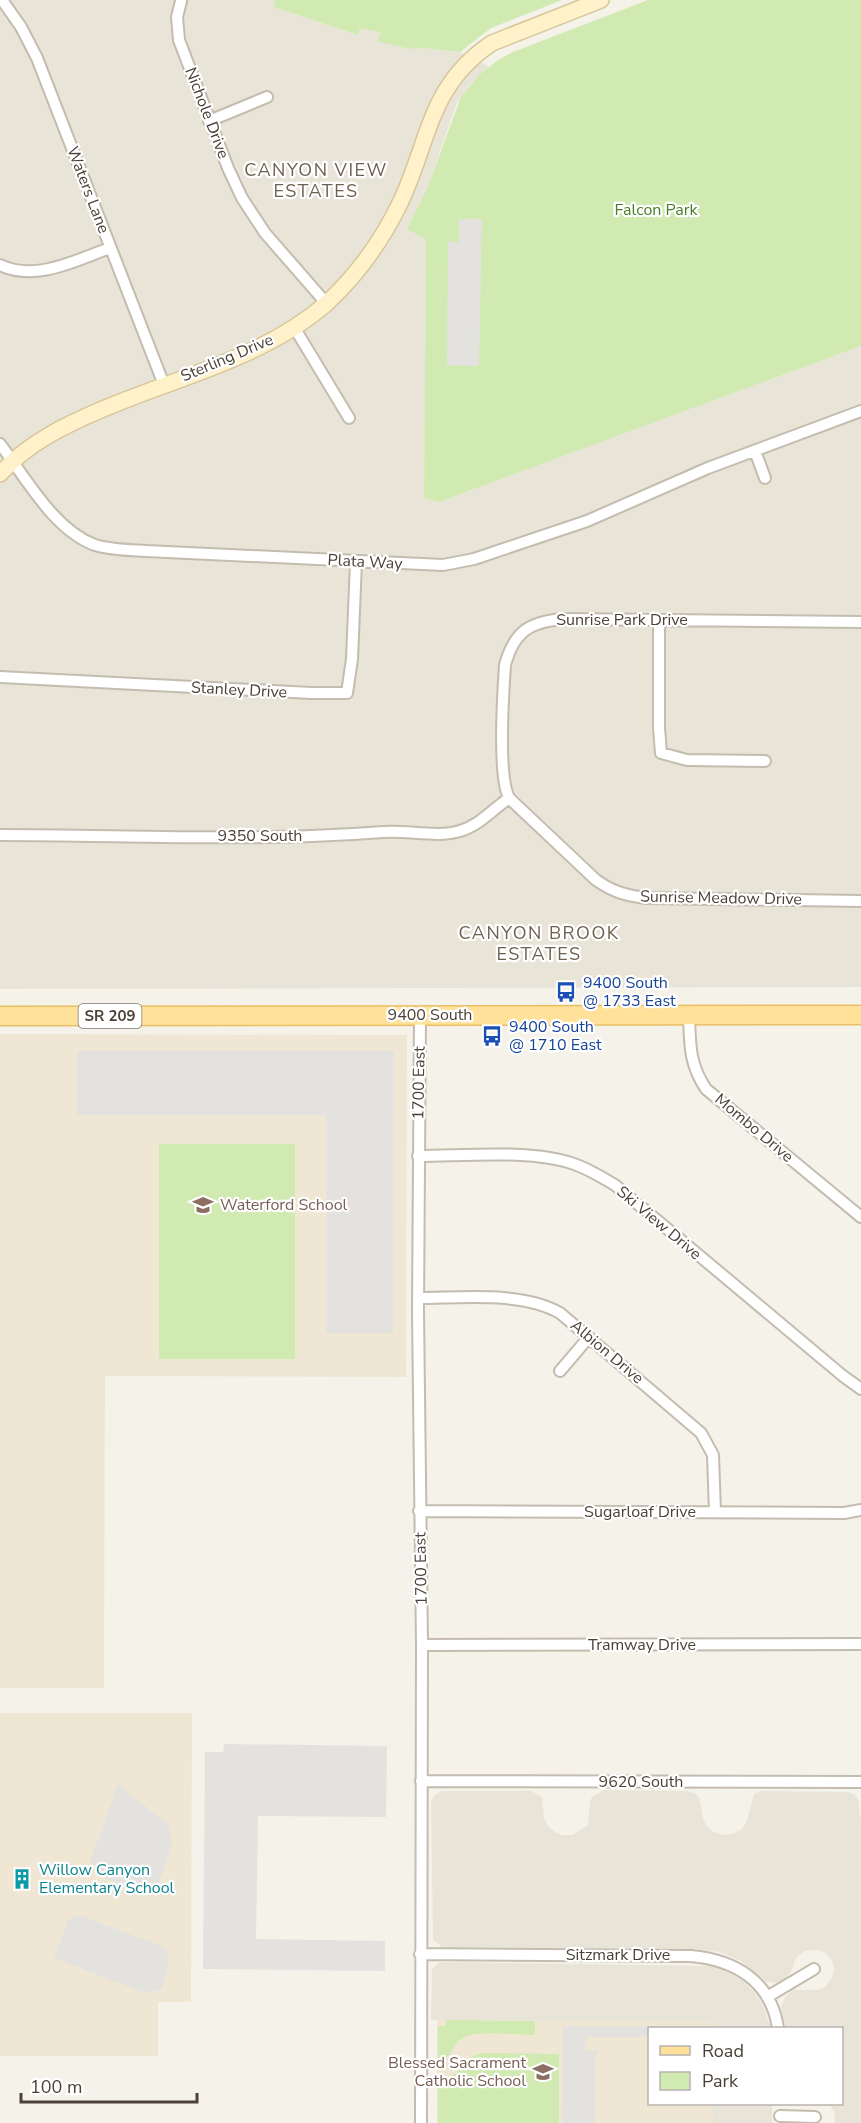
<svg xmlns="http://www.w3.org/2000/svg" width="861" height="2123" font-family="'Nunito Sans',sans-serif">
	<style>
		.residential { fill: #e9e4d8 }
		.education { fill: #efe7d3 }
		.green { fill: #d1eab2 }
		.parking { fill: #e4e2de }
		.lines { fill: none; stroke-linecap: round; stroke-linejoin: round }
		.street-casing { stroke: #c4bcaf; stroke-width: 14 }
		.secondary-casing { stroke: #d6c699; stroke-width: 18 }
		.primary-casing { stroke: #e8bf65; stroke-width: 21 }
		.street { stroke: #fff; stroke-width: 10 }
		.secondary { stroke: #fff2ca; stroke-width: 15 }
		.primary { stroke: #ffe199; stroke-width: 18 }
		.labels { text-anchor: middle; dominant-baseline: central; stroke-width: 4.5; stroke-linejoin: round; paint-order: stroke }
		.shield { fill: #fff; stroke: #807b73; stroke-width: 1.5 }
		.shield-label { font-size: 15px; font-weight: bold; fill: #4a4237 }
		.street-label { font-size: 16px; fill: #4a4237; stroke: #fff }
		.park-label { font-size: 16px; fill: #497e28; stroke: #fff }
		.transit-label { font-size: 16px; fill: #164399; stroke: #fff; text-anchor: start }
		.education-label { font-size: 16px; fill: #785e54; stroke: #fff; text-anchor: start }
		.culture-label { font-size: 16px; fill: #0d838f; stroke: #fff; text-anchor: start }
		.neighbourhood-label { font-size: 18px; letter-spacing: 1.5px; fill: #6d604e; stroke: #fff }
	</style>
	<rect width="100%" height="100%" fill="#f5f2ea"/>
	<path class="residential" d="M0,0h275l-1,7 84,28 2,-7 21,5 -3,8 32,8 11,-1 39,4 29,14 -19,19 -14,20 -28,81 -21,43 19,11 -2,258 15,4 422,-156v641l-861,2z
		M604,1790l84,1 8,3 4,6 3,19 4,8 7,5 9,3 9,-1 10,-5 5,-8 7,-27 6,-3 88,1 6,2 4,5 3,23v301h-26l-1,-12 -5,-7h13v-76h-56l-5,-20 4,-11 8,-7h24l8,-3 6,-7 3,-10 -2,-10 -6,-7 -9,-3 -12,1 -9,7 -5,14 -7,8 -7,3 -10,-1 -26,-21 -22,-9 -24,-3 -253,-2 -9,-7 -2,-139 4,-6 7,-4h89l11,6 2,21 4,8 7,6 6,3h12l15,-10 2,-23 2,-5z
		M444,1962l270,4 14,6 15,9 10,10 9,12 9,25h-57v-6l-283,-2 1,-51 6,-6z
		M713,2104h59v19h-59z"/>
	<path class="education" d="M0,1034l407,1 -1,342 -301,-1 -1,312h-104z
		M0,1713h192l-1,289h-33v54h-158z
		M437,2020l277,2v6h-64v76h63v19h-276z"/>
	<path class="green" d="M275,0h287l-71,28 -31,24 -39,-4 -11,1 -33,-8 4,-8 -21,-5 -2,7 -84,-28z
		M648,0h213v346l-422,156 -15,-4 2,-258 -19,-11 21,-43 33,-89 18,-22 19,-15 15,-8z
		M159,1144h136v215h-136z
		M446,2020l89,1v14c-16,0 -58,-5 -71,2 -12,7 -13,23 -26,26v-37h8z
		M482,2053l77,1v69h-121v-45c25,2 23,-21 44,-25z"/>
	<path class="parking" d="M459,219h23l-3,147 -32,-1 1,-124 9,2 2,-3z
		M77,1051h317l-1,282h-67v-218h-249z
		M224,1744l163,2 -1,71 -128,-1 -2,123 129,2v30l-182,-2 2,-217h18z
		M118,1784l51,41 3,22 -15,40 -12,6 -39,-14 -16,-17z
		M76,1914l91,34 1,22 -7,20 -16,3 -91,-35 14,-37z
		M563,2026l149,1 -62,1 -1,9h-63v13h14l-5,9v64h-33z"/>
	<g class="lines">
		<g class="street-casing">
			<path id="street" d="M2,0l19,27 16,31 127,327
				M181,1l-4,16 2,23 49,128 14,30 23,35 61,70
				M209,121l58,-24
				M0,265c36,17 76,-5 110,-17
				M294,327l55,91
				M0,444c26,34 54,86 95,101 16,5 35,5 51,6l297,14 31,-6 113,-38 121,-53 153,-57
				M755,451l10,27
				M659,620v108l2,25 26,7 78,1
				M861,622l-299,-3c-33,3 -48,13 -57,46 -2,29 -7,111 4,133l87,82c17,12 31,16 51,18l214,3
				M0,677l311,16h36l5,-34 4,-97
				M0,835c127,0 257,7 383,-3 25,-2 54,6 77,-1 20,-6 33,-22 49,-33
				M420,1015l-2,296 4,334 -1,478
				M689,1015c1,29 0,49 17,74l155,128
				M418,1156c45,0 114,-7 156,8 15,5 27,13 41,21l228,191 18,13
				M418,1298c43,0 104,-7 142,15l141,120 12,22 2,57
				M560,1371l29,-34
				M419,1511l425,2 17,-3
				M422,1645l439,-1
				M421,1781l440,1
				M420,1954l271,2c44,4 80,25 87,72
				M767,1997l47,-28
				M780,2116l35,1"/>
		</g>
		<g class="secondary-casing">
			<path id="secondary" d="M0,474c28,-31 65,-49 103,-65 75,-32 161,-51 224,-106 31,-29 56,-64 74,-102 29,-62 28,-116 91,-158l109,-43"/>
		</g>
		<g class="primary-casing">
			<path id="primary" d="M0,1016l861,-1"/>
		</g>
		<use href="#street" class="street"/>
		<use href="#secondary" class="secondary"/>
		<use href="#primary" class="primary"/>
	</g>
	<defs>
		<g id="bus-bare" transform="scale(1.62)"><path d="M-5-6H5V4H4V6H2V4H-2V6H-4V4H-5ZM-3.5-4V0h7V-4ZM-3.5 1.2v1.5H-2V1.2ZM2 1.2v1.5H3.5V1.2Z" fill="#1a4fb4" stroke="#fff" stroke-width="2.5" paint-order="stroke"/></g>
		<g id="school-bare" transform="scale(1.62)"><path d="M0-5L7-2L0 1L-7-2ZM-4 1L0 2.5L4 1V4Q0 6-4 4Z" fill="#8d6e63" stroke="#fff" stroke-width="2.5" paint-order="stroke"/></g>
		<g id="building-bare" transform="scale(1.62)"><path d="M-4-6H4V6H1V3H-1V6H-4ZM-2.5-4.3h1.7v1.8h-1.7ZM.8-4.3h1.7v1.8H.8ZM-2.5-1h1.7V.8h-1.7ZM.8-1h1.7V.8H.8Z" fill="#0f9aa8" stroke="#fff" stroke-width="2.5" paint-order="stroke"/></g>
	</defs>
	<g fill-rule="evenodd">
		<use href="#bus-bare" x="566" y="992"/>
		<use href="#bus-bare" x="492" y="1036"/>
		<use href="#school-bare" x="203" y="1205"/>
		<use href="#building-bare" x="22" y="1879"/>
		<use href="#school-bare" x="543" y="2072"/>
	</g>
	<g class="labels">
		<rect class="shield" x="78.5" y="1004" width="63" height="24" rx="4.5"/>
		<g class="shield-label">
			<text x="110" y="1016">SR 209</text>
		</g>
		<g class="street-label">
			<text transform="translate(207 113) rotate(69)">Nichole Drive</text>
			<text transform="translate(88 190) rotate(69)">Waters Lane</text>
			<text transform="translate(227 358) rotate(-23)">Sterling Drive</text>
			<text transform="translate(365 562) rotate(3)">Plata Way</text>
			<text x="622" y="620">Sunrise Park Drive</text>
			<text transform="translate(239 690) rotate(3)">Stanley Drive</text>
			<text x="260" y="836">9350 South</text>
			<text transform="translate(721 898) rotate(1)">Sunrise Meadow Drive</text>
			<text x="430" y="1015">9400 South</text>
			<text transform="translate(419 1083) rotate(-89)">1700 East</text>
			<text transform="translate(754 1128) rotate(40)">Mombo Drive</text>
			<text transform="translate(659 1223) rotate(40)">Ski View Drive</text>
			<text transform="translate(607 1352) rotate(40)">Albion Drive</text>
			<text x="640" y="1512">Sugarloaf Drive</text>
			<text transform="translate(421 1569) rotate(-91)">1700 East</text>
			<text x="642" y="1645">Tramway Drive</text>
			<text x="641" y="1782">9620 South</text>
			<text x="618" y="1955">Sitzmark Drive</text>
		</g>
		<g class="park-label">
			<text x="656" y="210">Falcon Park</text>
		</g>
		<g class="transit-label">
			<text x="583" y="983">9400 South<tspan x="583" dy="18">@ 1733 East</tspan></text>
			<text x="509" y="1027">9400 South<tspan x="509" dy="18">@ 1710 East</tspan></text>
		</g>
		<g class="education-label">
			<text x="220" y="1205">Waterford School</text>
			<text x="526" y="2063" text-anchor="end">Blessed Sacrament<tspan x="526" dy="18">Catholic School</tspan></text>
		</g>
		<g class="culture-label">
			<text x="39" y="1870">Willow Canyon<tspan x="39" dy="18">Elementary School</tspan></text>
		</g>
		<g class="neighbourhood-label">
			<text x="316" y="170">CANYON VIEW<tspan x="316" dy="21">ESTATES</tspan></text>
			<text x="539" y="933">CANYON BROOK<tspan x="539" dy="21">ESTATES</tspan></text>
		</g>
	</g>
	<rect x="648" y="2027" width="195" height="78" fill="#ffffff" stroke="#b7b3af" stroke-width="1.5"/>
	<rect x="660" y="2046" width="30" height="9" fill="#ffe199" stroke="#b7b3af" stroke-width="1.5"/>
	<text x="702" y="2057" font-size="18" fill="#4a4237">Road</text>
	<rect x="660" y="2072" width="30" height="18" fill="#d1eab2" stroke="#b7b3af" stroke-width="1.5"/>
	<text x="702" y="2087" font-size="18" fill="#4a4237">Park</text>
	<path d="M21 2093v9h176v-9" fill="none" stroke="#4a4237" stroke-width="3"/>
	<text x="30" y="2093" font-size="18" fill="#4a4237" stroke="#ffffff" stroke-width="4.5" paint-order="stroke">100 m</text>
</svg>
